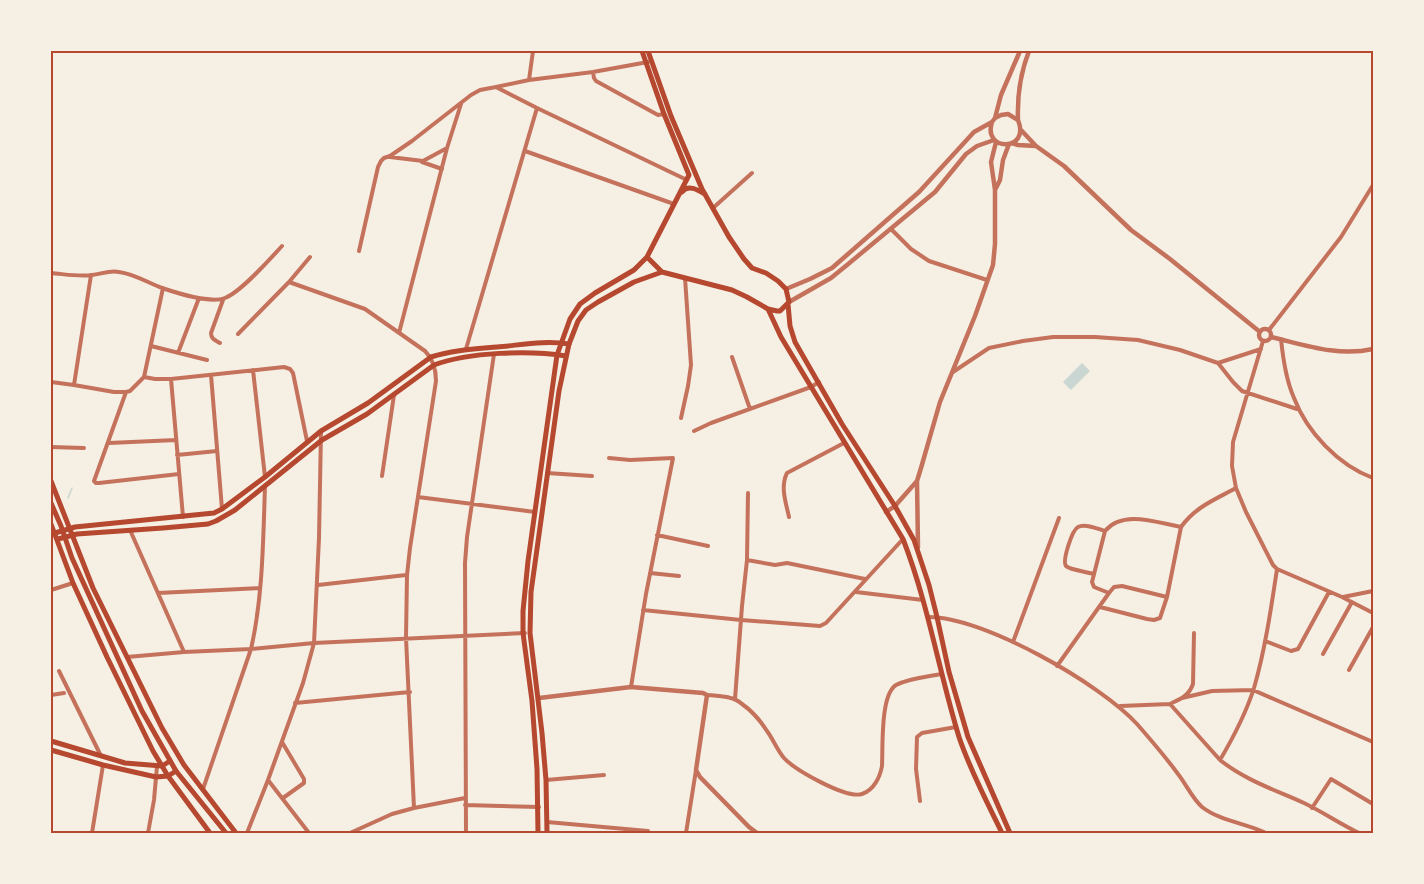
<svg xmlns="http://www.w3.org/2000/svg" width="1424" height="884" font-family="'Varela Round',sans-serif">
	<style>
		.water { fill: #c9d6d2 }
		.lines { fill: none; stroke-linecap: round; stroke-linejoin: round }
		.stream { stroke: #c9d6d2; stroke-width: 1.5 }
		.minor { stroke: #c5725c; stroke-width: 4 }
		.tertiary { stroke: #c5725c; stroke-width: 4.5 }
		.secondary { stroke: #b5482f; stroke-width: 5 }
		.primary { stroke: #b5482f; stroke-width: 5 }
		.neatline { fill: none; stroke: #b5482f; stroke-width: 2 }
	</style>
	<rect width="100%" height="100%" fill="#f6efe4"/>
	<path class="water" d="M1082,363l8,8 -19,19 -8,-8z"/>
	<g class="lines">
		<path class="stream" d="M68,498l4,-10"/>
		<path class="minor" d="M533,51l-4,29 64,-8 55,-10
			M593,72l1,6 2,3 62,34 6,-1
			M537,108l150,72
			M525,151l149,53
			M390,157l33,4 24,-13 14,-44
			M422,162l20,7
			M713,208l39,-35
			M891,229l20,20 18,12 58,19
			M359,251l19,-84 3,-6 3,-3 6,-2 22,-15 59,-46 9,-5 16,-3
			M51,273c13,1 28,4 41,2 9,-1 18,-5 27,-3 16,2 29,11 43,16 15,5 48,16 63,10 16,-6 44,-38 57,-52
			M289,282l21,-25
			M1269,330l72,-93 32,-52
			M399,333l48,-185
			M238,334l51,-52 76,27 60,42c8,8 11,18 11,30l-26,167 -3,27 -1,63 8,170
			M1281,339c2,20 5,41 13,59 13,34 44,67 79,80
			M1263,341l-30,101 -1,24 4,22 10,24 27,53 4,4 65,28 31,16
			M220,343c-5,-3 -9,-4 -9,-10l12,-33
			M151,346l56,14
			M466,349l71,-241 -41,-21 33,-7
			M178,353l21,-55
			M732,357l18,52
			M1218,363l15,19 9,9 55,18
			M253,370l12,107
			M953,372l36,-24 34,-7 30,-4h42l43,3 42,10 38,13 43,-14
			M211,375l11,134
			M144,377l11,2h16
			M51,382l23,3 17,-110
			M74,385l40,7h12l4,-1 14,-14 19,-89
			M126,392l-32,89 2,2h3l80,-9
			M681,418l7,-32 3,-21 -6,-87
			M694,431l17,-8 100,-36 8,-5
			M109,443l67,-3
			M51,447l33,1
			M177,455l40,-4
			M609,458l21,2 43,-2 -27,136 -15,93
			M547,473l45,3
			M382,476l12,-81
			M418,497l117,15
			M183,517l-12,-138 113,-12 6,2 3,4 14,68
			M789,517c-3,-14 -9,-30 -2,-44l57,-30
			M130,530l54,122
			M657,535l51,11
			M747,560l1,-67
			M650,573l29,3
			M1094,574c-6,-2 -24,-4 -28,-8 -4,-5 6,-36 12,-39 7,-4 20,2 27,4
			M318,585l88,-10
			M51,590l22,-7
			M856,592l67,8
			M158,593l102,-5
			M1109,593l-15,-6 -2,-5 13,-51c18,-22 53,-8 76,-4
			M1343,597l30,-6
			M1100,607l47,12 7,1 6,-2 7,-21 14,-70c14,-20 35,-28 55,-39
			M643,610l98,10 79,6 6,-3 77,-84
			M928,617c54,-1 173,67 209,107 14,16 28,32 41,50 8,10 14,24 24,33 18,14 43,16 64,26
			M1265,641l26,10 7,-2 31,-57
			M1013,642l46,-124
			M1323,654l29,-52
			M127,657l57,-5 67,-3 63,-6 211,-10
			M1057,666l52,-73 5,-6 8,-1 45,11
			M1349,670l24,-43
			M59,671l42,85
			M51,695l13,-2
			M707,695c12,1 26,1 35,9 10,7 18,16 25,27 6,8 10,19 17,27 11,12 62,41 78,36 12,-4 18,-17 20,-28 1,-18 -2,-71 14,-81 13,-7 31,-8 45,-11
			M1182,698l30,-7 41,-1 120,52
			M735,699l7,-93 5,-46 28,5 12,-2 78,16
			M295,703l115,-11
			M1170,704c10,-5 19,-8 23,-20l1,-51
			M1120,706l50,-2 50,56c13,-22 26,-47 34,-72 11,-38 17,-79 23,-119
			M282,742l22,37v4l-21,15
			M1220,760c25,20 55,30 84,43 19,9 36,21 55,30
			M268,780l41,53
			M546,780l58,-5
			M203,789l48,-140c12,-53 12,-108 14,-162
			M920,801l-4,-32 1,-32 5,-4 34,-6
			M465,805l74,2
			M1312,808l19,-29 42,25
			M547,822l101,9
			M92,833l11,-68
			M148,833l6,-33 3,-34
			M247,833l21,-53 35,-97 11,-40 5,-105 2,-106
			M350,833l42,-19 22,-6 51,-10
			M466,833l-1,-270 2,-26 27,-183
			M686,833l10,-63"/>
		<path class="tertiary" d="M995,118l6,-23 19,-44
			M1018,120c-1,-25 2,-46 11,-69
			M1021,130l15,16 28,20 67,64 39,29 90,73
			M1012,143l6,2 18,1
			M996,188l4,-8 3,-20 6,-16
			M786,289l24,-10 22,-11 87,-76 55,-60 18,-10 3,-4 6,-3 7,-1 10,6c13,32 -36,32 -26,2
			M789,302l42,-24 16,-13 88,-73 31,-38 11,-8 17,-6
			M1259 335a6 6 0 1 1 12 0a6 6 0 1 1-12 0Z
			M1271,337c34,8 67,20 102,12
			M886,512l9,-6 22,-25
			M918,547l-1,-66 4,-13 19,-66 35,-86 18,-51 2,-21v-54l-4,-28 5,-20
			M539,698l92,-11 72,6 4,2 -11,75 4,7 49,50 8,6"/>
		<path class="secondary" d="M55,533l20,-6 139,-14 8,-4 43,-32 56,-46 47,-28 63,-46c22,-7 44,-8 66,-10 24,-2 48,-7 72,-3
			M58,539l19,-5 86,-6 45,-4 8,-3 19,-11 87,-70 45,-26 67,-49c35,-13 95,-15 132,-9
			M51,741l74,22 37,3 8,-5
			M51,750l52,15 53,12 12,-1 8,-5"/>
		<path class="primary" d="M682,192c6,-8 16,-2 23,2
			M647,257l15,15
			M788,304l2,22 5,16 47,82 53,82 19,34 15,45 8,32 12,55 19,65 42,96
			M768,309l13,28 122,202c25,64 36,133 56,198 11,33 28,65 43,96
			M51,481l42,107 69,140 22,37 52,68
			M51,503l10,23 11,32 70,153 34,60 50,62
			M51,524l22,59 34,74 46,94 15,25 42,57
			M538,833l-1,-64 -5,-68 -9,-68v-22l5,-50 29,-206 13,-36 10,-15 15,-11 39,-23 13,-13 42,-82 -25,-61 -22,-63
			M547,833l-1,-53 -4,-47 -12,-100 1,-41 28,-201 10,-47 9,-23 8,-11 12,-8 36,-20 28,-10 70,18 15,7 21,12 9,2h3l9,-9 -3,-13 -8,-8 -12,-8 -14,-5 -8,-9 -15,-22 -27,-48 -31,-73 -23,-65"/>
	</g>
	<rect width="1424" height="884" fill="none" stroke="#f6efe4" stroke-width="105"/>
	<rect x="52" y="52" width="1320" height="780" class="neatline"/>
</svg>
